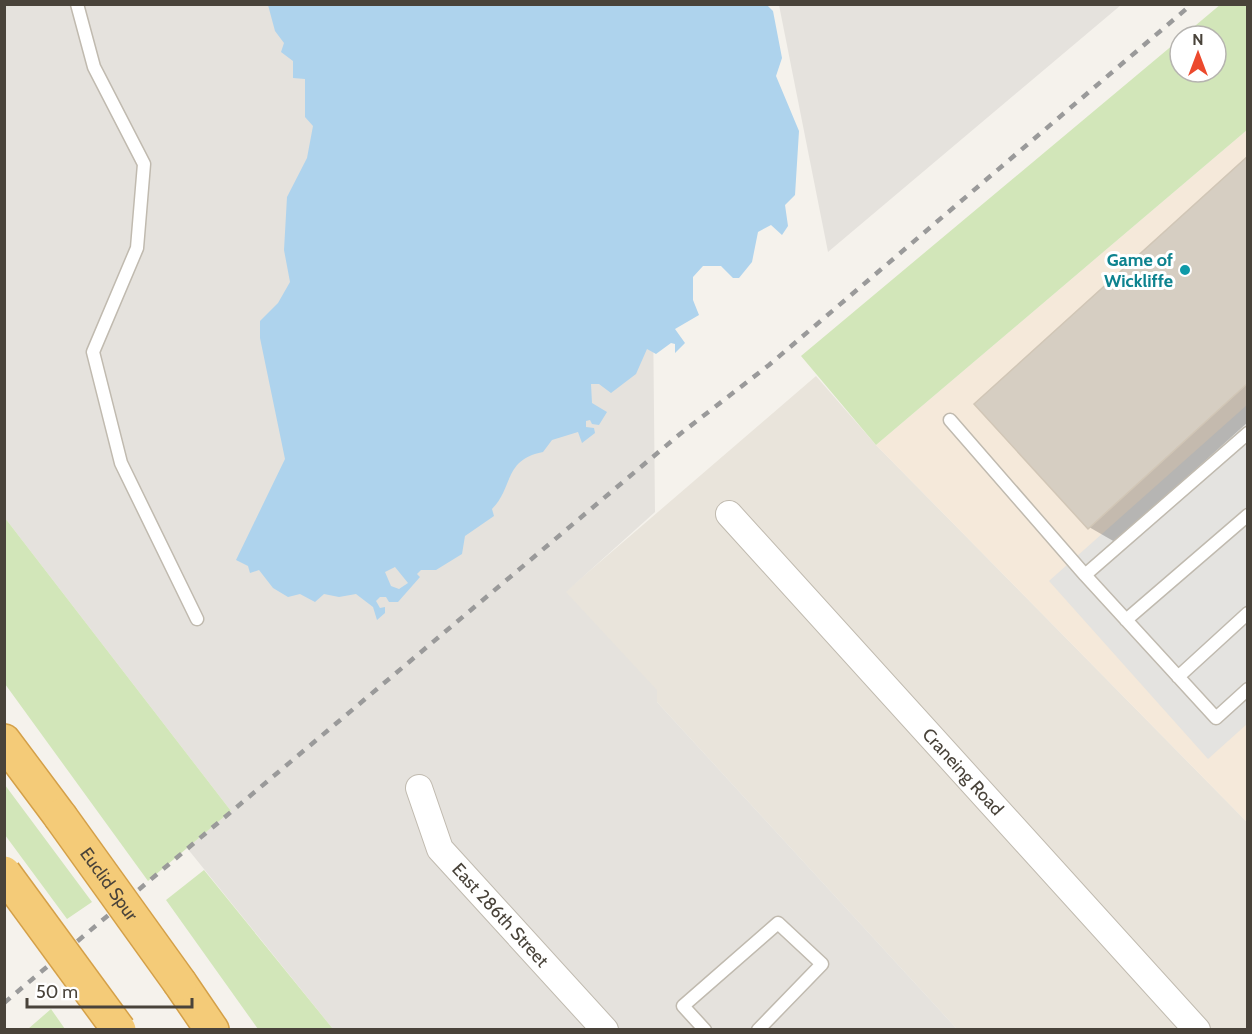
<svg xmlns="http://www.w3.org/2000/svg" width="1252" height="1034" font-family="Cabin,sans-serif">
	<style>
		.residential { fill: #e9e4db }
		.commercial { fill: #f5e9da }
		.industrial { fill: #e5e2dd }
		.green { fill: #d2e6b9 }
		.parking { fill: #e4e3e0 }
		.water { fill: #aed3ed; fill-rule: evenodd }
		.shadow { fill: #0003 }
		.building { fill: #d6cec2; stroke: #d1c6b6; stroke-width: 1.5 }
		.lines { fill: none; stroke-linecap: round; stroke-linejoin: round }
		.lane-casing { stroke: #c0baaf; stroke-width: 15 }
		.street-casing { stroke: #c0baaf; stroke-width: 28 }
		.highway-casing { stroke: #d4a048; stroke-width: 36 }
		.lane { stroke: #fff; stroke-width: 12 }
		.street { stroke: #fff; stroke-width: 26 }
		.highway { stroke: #f4cb78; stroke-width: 33 }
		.rail { stroke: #9a9a9a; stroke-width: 4.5; stroke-dasharray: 8 8; stroke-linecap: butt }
		.highway-bridge-casing { stroke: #d4a048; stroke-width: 36; stroke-linecap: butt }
		.highway-bridge { stroke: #f4cb78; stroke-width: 33 }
		.culture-dot { fill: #0f9aa8; stroke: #fff; stroke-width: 2 }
		.labels { text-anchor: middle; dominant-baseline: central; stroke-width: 6; stroke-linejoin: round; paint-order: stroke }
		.culture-label { font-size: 18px; font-weight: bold; fill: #0d838f; stroke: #fff; text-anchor: end }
		.street-label { font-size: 18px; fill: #49433a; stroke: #fff }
	</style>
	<rect width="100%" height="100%" fill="#f5f2ec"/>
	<path class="residential" d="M816,376l60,69 371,377v207h-290l-300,-327 -92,-110z"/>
	<path class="commercial" d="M1247,130v692l-371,-377z"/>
	<path class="industrial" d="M5,5h645l5,507 -89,80 91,98v12l300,327h-624l-146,-181 44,-37 -226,-293z
		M779,5v-1l342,1 -293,247z"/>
	<path class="green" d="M1221,4l26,1v125l-371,315 -75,-89 379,-317v33h36v-36h-33z
		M5,518l226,293 -83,70 -143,-197z
		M5,785l87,117 -25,17 -62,-84z
		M204,870l129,159h-75l-92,-129z
		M51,1009l14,20h-37z"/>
	<path class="parking" d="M1247,405v319l-39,35 -159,-178z"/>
	<path class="water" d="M268,5h499l6,6 9,47 -6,18 23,55 -4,64 -10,10 3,21 -6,9 -11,-10 -13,7 -6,30 -13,16h-6l-12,-12h-18l-10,11v23l6,15 -24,14 10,14 -10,10v-9l-4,-1 -15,11 -9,-5 -11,25 -25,19 -12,-9h-8l1,19 15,9 -8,13 -7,-1 -2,-4 -4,1v6l8,1 1,5 -13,10 -4,-11 -26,8 -9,12c-40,8 -29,35 -51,57l2,7 -29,20 -3,18 -26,16h-15l-4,4 3,3 -22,25h-9l-3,-5h-6l-4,4 4,7 5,-1v6l-8,7 -4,-13 -17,-13 -17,3 -15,-3 -9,8 -15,-8 -12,3 -15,-9 -14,-18 -9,3 -2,-7 -12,-6 49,-101 -25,-121v-17l18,-18 12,-21 -6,-32 3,-53 20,-39 6,-32 -8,-9v-38l-12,-1v-17l-12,-9 3,-9 -9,-12zM395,567l13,16 -9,6 -8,-3 -6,-14z"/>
	<path class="shadow" d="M1248,158v264l-133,120 -26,-15z"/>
	<path class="building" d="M1248,156v227l-160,146 -114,-125z"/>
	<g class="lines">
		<g class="lane-casing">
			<path id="lane" d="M77,4l17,63 50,97 -7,84 -44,104 28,111 76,156
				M950,420l135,155 163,-142
				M1085,575l131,143 32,-29
				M1126,620l122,-105
				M1178,677l70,-64
				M705,1030l-22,-24 95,-83 44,41 -64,66"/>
		</g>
		<g class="street-casing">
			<g id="street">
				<path id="s1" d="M729,514l468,516"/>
				<path id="s2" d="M419,788l21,61 165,181"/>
			</g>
		</g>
		<g class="highway-casing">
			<path id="highway" d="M4,741l56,75
				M180,983l32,47"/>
		</g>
		<use href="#lane" class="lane"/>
		<use href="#street" class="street"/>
		<use href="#highway" class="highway"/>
		<path class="rail" d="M4,1003l676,-569 89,-69 423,-361"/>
		<g class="highway-bridge-casing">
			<g id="highway-bridge">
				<path id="s3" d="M60,816l120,167"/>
				<path d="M4,873l115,157"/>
			</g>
		</g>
		<use href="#highway-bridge" class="highway-bridge"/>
	</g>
	<circle class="culture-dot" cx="1185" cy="270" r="6"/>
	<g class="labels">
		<g class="culture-label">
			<text x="1173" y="260">Game of<tspan x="1173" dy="21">Wickliffe</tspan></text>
		</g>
		<g class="street-label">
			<text stroke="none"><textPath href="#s1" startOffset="348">Craneing Road</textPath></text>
			<text stroke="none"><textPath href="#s3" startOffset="84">Euclid Spur</textPath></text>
			<text stroke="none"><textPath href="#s2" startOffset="154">East 286th Street</textPath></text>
		</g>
	</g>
	<rect width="1252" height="1034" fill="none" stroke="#49433a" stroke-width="12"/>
	<g transform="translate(1198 54)"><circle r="28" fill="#ffffff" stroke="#b6b4b0" stroke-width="1.5"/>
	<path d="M0-4.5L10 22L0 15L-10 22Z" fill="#ec492d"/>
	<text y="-9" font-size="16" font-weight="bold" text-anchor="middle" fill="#49433a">N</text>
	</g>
	<path d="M27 998v9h165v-9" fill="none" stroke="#49433a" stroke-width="3"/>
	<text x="36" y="998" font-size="18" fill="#49433a" stroke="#ffffff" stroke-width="4.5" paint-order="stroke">50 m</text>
</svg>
